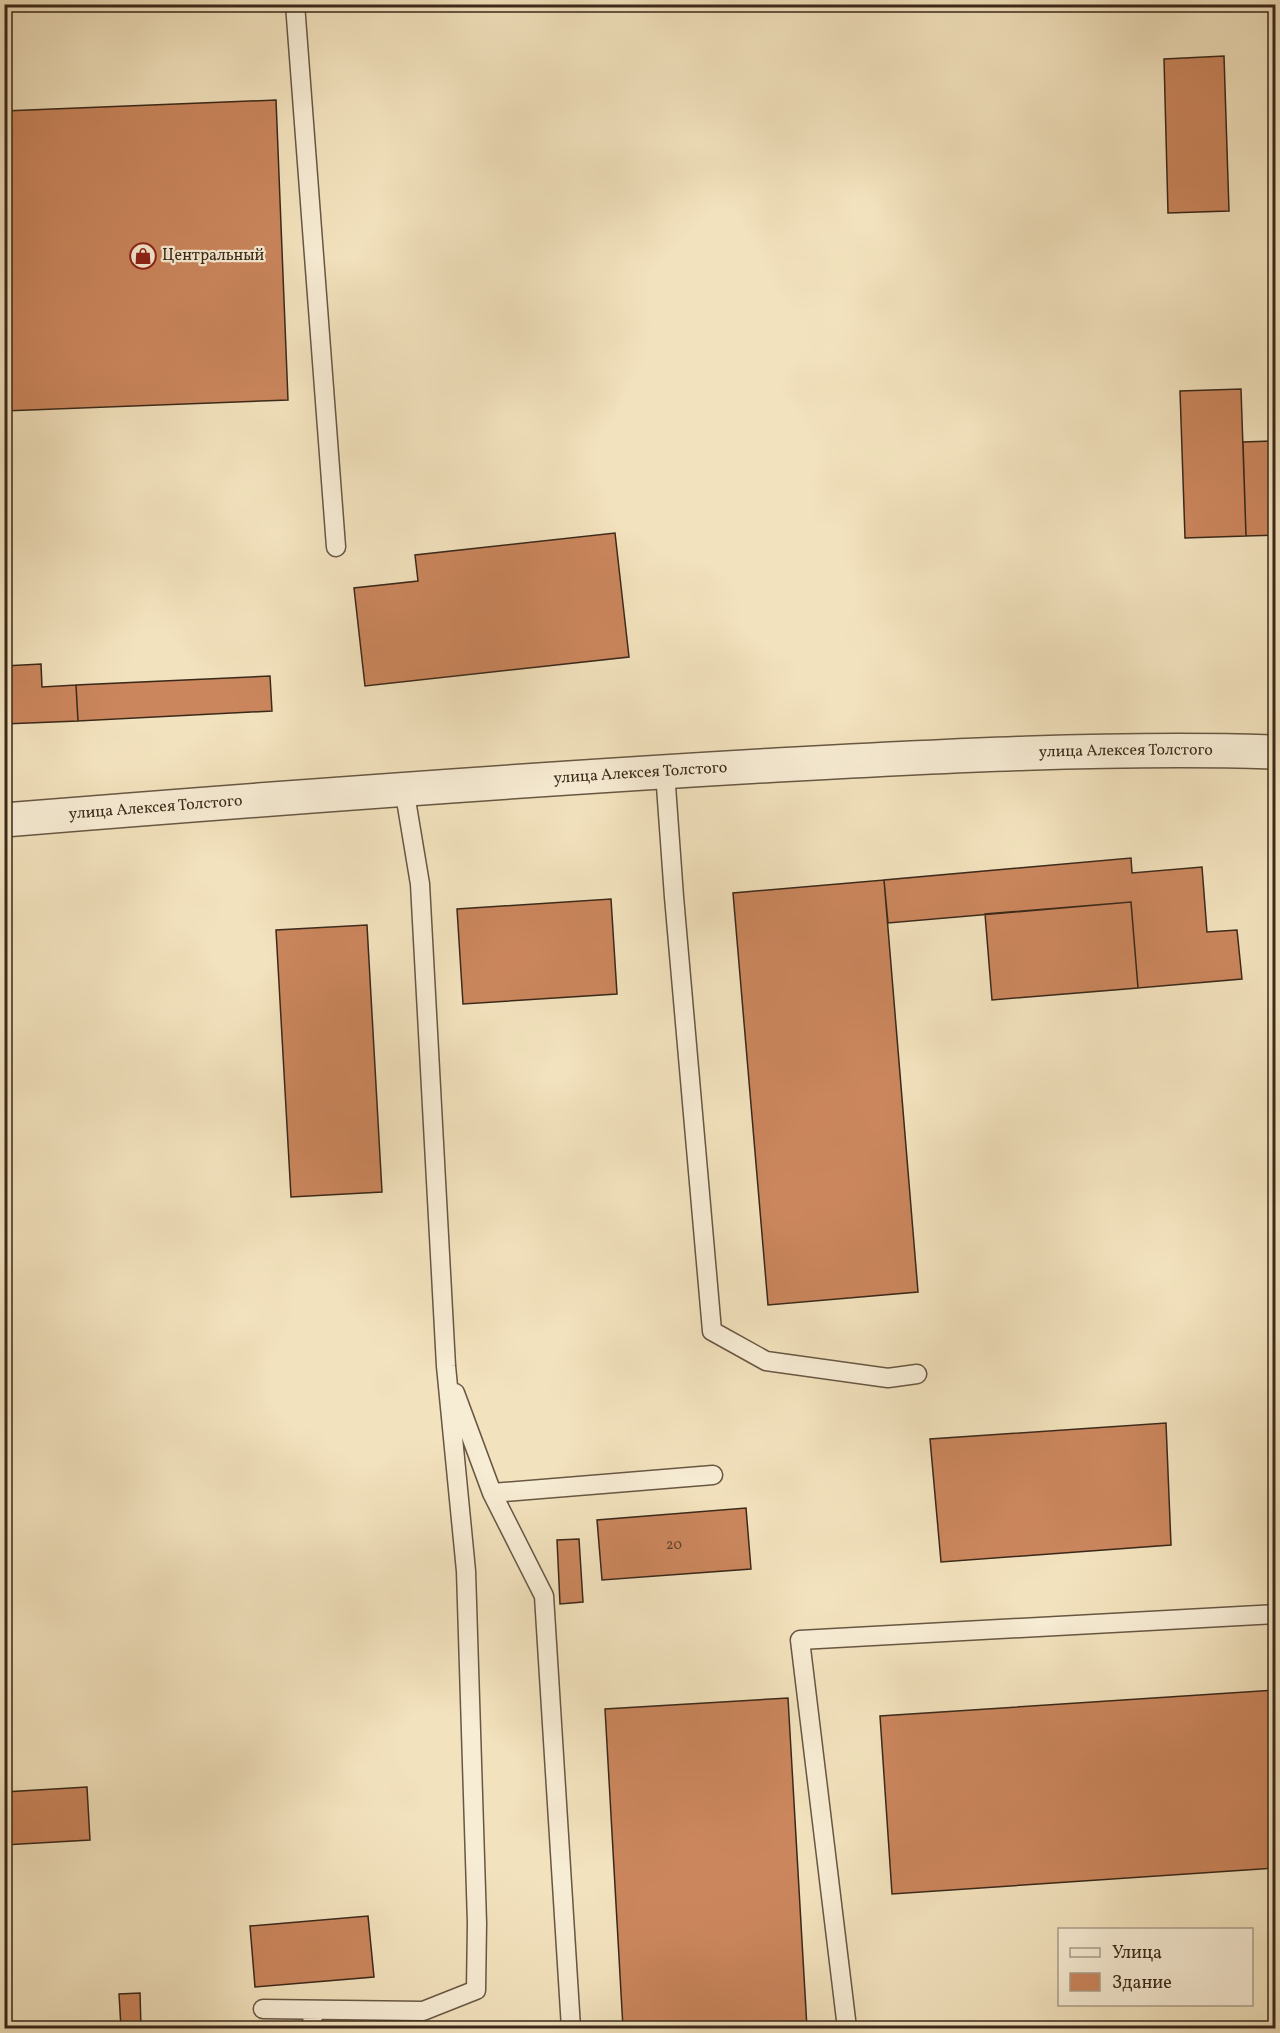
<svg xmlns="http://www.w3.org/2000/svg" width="1280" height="2033" font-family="Vollkorn,serif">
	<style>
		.building { fill: #cb865d; stroke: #3a291a; stroke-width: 1.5 }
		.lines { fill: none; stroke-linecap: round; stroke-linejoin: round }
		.service-casing { stroke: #685743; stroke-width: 21 }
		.tertiary-casing { stroke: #685743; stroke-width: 36 }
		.service { stroke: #f7ecd4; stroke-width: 18 }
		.tertiary { stroke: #f7ecd4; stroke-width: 33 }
		.labels { text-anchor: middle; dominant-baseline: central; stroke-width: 4.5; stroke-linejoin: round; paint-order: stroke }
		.number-label { font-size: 14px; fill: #5e402b }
		.poi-label { font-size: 16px; fill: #3a291a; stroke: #f7ecd4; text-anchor: start }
		.street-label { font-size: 16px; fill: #3a291a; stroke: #f7ecd4 }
	</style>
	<rect width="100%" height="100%" fill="#f2e2bd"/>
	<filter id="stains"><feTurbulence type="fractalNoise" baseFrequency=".00333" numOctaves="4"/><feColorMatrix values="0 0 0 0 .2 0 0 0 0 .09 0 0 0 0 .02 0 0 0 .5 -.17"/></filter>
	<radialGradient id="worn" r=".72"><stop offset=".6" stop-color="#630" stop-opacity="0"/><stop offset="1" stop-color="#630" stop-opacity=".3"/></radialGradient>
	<path class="building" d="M1224,56l5,155 -61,2 -4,-154z
		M276,100l12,300 -284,11v-300z
		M1241,389l5,147 -61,2 -5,-147z
		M1276,441v94l-30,1 -3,-94z
		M615,533l14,124 -264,29 -11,-98 64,-7 -3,-26z
		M41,664l1,23 34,-2 2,36 -74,3v-58z
		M270,676l2,35 -194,10 -2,-36z
		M1131,858l1,15 70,-6 5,65 30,-2 5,49 -104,9 -7,-86 -243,21 -4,-43z
		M884,880l34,412 -150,13 -35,-412z
		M611,899l6,95 -154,10 -6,-95z
		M1131,902l7,86 -146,12 -7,-86z
		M367,925l15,267 -91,5 -15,-267z
		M1166,1423l5,122 -230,17 -11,-123z
		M746,1508l5,61 -149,11 -5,-60z
		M579,1539l4,63 -23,2 -3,-64z
		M1276,1690v178l-384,26 -12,-178z
		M788,1698l19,330h-184l-18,-319z
		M87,1787l3,53 -86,5v-53z
		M368,1916l6,61 -119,10 -5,-61z
		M140,1993l1,35h-20l-2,-34z"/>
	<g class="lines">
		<g class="service-casing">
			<path id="service" d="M295,4l41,543
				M665,772l9,125 38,434 54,30 122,17 29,-4
				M455,1393l37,100 52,103 27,432
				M492,1493l221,-18
				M263,2009l160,2 53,-21 1,-67 -11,-352 -20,-205 -26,-482 -16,-96
				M312,2028l1,-18
				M847,2028l-47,-388 476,-26"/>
		</g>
		<g class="tertiary-casing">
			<g id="tertiary">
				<path id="s1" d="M4,820c258,-21 515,-40 773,-55 166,-9 332,-18 499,-13"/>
			</g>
		</g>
		<use href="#service" class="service"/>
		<use href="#tertiary" class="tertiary"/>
	</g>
	<defs>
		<g id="shop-ring" transform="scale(1.35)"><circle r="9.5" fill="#f7ecd4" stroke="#8f2418" stroke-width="1.5"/><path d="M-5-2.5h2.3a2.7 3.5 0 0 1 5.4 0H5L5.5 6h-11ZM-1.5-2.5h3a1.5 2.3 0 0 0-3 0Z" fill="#8f2418"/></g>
	</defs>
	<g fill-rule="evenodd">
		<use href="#shop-ring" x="143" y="256"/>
	</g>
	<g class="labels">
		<g class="number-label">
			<text x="674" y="1545">20</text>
		</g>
		<g class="poi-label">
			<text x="162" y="256">Центральный</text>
		</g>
		<g class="street-label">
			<text stroke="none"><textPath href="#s1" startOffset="1124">улица Алексея Толстого</textPath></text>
			<text stroke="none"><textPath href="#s1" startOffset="638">улица Алексея Толстого</textPath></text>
			<text stroke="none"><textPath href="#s1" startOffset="152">улица Алексея Толстого</textPath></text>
		</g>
	</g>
	<rect width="1280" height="2033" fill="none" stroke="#f2e2bd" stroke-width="24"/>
	<rect x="6" y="6" width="1268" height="2021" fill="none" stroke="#3a291a" stroke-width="3"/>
	<rect x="12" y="12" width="1256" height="2009" fill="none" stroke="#3a291a" stroke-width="1.5"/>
	<rect x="1058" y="1928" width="195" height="78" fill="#f7ecd4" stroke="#ab9e8a" stroke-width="1.5"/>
	<rect x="1070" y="1948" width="30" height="9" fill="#f7ecd4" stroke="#ab9e8a" stroke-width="1.5"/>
	<text x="1112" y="1958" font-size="18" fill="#3a291a">Улица</text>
	<rect x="1070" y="1973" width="30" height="18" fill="#cb865d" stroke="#ab9e8a" stroke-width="1.5"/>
	<text x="1112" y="1988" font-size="18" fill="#3a291a">Здание</text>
	<rect width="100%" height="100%" filter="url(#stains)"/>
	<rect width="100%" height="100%" fill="url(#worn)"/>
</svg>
